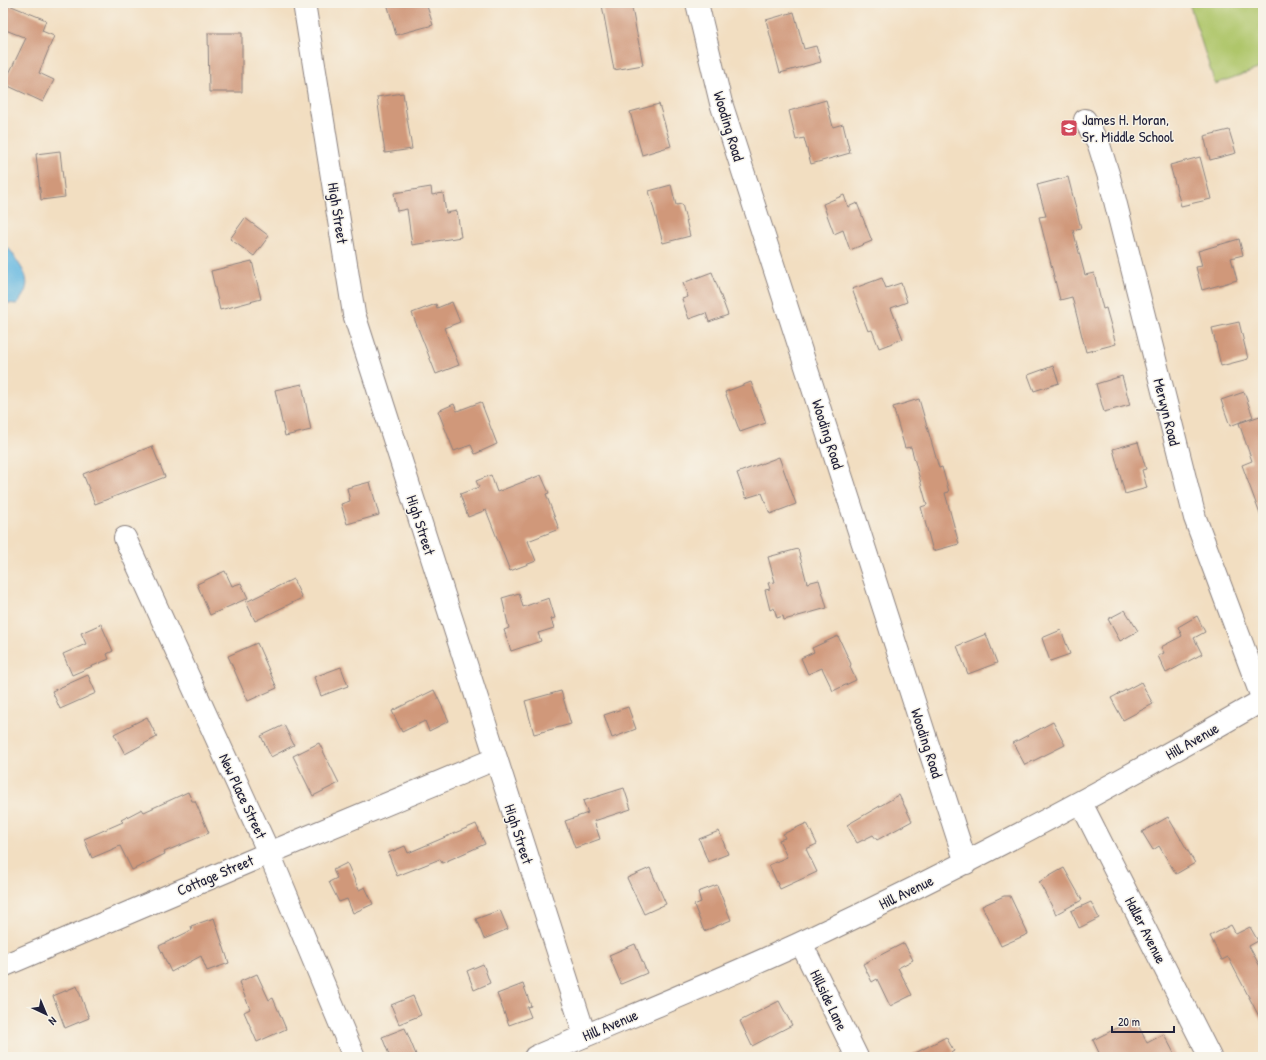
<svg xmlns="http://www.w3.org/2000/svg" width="1266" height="1060" font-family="'Patrick Hand',sans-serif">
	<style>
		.green { fill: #afc66b; stroke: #687453 }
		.water { fill: #65b8e1; stroke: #446d8e }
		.building { fill: #d0987a }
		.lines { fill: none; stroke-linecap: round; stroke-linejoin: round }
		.street-casing { stroke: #8a807e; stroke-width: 24 }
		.street { stroke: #fff; stroke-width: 22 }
		.labels { text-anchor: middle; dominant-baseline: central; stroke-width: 3; stroke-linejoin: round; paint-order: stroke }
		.poi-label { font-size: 15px; fill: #22223b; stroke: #f7f3e8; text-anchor: start }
		.street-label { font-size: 15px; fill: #22223b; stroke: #f7f3e8 }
	</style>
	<rect width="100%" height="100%" fill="#f7f3e8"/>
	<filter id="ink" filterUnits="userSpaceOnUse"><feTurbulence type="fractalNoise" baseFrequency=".025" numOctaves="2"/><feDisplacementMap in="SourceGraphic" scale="8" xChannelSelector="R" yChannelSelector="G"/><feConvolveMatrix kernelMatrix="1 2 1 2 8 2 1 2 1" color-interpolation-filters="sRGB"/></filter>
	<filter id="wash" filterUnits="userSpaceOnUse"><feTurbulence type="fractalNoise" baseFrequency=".012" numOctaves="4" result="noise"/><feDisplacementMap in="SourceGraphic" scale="16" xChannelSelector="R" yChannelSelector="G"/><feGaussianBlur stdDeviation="0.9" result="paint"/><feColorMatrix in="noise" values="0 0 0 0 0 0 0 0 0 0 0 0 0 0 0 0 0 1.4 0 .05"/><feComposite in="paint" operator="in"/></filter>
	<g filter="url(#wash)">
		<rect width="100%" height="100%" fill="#f2dec1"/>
		<path class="green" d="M1189,3h74v64l-48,17z"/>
		<path class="water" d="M3,244c7,4 10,10 14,17 12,17 14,26 0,43l-14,-1z"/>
		<g id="blocks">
			<path class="building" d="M387,3h39l7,22 -37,10z
				M615,3h16l12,62 -29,5 -12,-65z
				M9,5l37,15 -4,11 12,5 -15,37 15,7 -11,22 -39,-18 22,-46 -23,-9v-10z
				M794,12l10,37 12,-3 5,16 -41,11 -14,-53z
				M208,33h34v59h-33z
				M403,93l9,56 -27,4 -8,-56z
				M826,100l7,27 10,-3 7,29 -39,11 -7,-26 -8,2 -7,-29z
				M659,104l12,42 -29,9 -12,-43z
				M1229,130l7,23 -26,7 -6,-24z
				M60,151l5,46 -24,3 -5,-46z
				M1200,157l11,42 -30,7 -11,-41z
				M1068,177l13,51 -8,2 12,45 9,-2 9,36 3,-1 10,36 -30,8 -14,-55 -12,3 -21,-83 7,-1 -9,-31z
				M671,185l5,20 6,-1 8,32 -27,7 -14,-52z
				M431,187l1,8 11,-2 3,20 11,-2 4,26 -49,8 -5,-36 -10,2 -3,-18z
				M844,195l4,12 9,-4 15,38 -22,9 -7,-20 -9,4 -11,-30z
				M245,218l24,18 -15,20 -24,-17z
				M1239,239l4,16 -12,3 6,22 -35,10 -6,-23 6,-1 -4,-15z
				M252,261l9,38 -41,11 -9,-39z
				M712,272l16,43 -19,7 -3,-9 -17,6 -7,-20 6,-2 -5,-14z
				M882,278l4,10 15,-5 6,19 -16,6 12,31 -24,9 -7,-18 -4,1 -16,-42z
				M452,302l8,20 -16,6 15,37 -23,9 -24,-61 24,-9 1,4z
				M1239,322l9,37 -27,7 -9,-38z
				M1053,366l6,17 -25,8 -6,-16z
				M1122,376l8,29 -26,7 -8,-28z
				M751,382l15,41 -26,9 -15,-40z
				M302,384l9,46 -26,6 -10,-46z
				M1244,392l9,25 -23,9 -9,-26z
				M919,399l20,69 3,-1 7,25 -4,1 14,51 -26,7 -12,-44 6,-2 -16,-58 -6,1 -12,-41z
				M481,402l16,42 -22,10 -4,-9 -17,6 -16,-40 16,-7 3,7z
				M1260,416l3,9v92h-2l-19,-52 10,-4 -13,-38z
				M1138,442l8,27 -4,1 5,18 -22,6 -12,-45z
				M152,446l13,31 -70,27 -12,-30z
				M779,457l17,47 -26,10 -8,-21 -16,5 -9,-25z
				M491,475l6,17 44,-17 8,18 -3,1 13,35 -31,12 8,20 -26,10 -24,-61 -18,7 -8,-23 19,-7 -3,-6z
				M370,482l9,33 -32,9 -6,-20 9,-3 -3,-13z
				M798,549l9,34 12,-3 8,28 -43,12 -1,-4 -6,2 -3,-10 -4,2 -5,-20 5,-1 -2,-6 7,-1 -7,-25z
				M225,571l7,15 9,-3 7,15 -38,17 -13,-31z
				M293,579l9,19 -47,23 -9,-19z
				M519,593l4,14 26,-9 6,20 -4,1 3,9 -16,5 3,8 -30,10 -7,-21 5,-2 -7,-30z
				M1125,610l13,21 -18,10 -12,-22z
				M1197,616l8,16 -11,6 8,16 -36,19 -8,-17 6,-3 -3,-6 21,-11 -4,-9z
				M101,624l12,27 -6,3 2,5 -37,16 -9,-21 23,-10 -5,-11z
				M1061,630l9,24 -20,7 -8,-23z
				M986,634l11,29 -29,11 -11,-28z
				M838,636l13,28 -1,3 6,13 -23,11 -11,-23 -14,6 -7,-16 13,-6 -2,-4z
				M257,643l20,45 -29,13 -20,-45z
				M341,667l7,19 -27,10 -7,-19z
				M88,675l8,18 -36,16 -8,-18z
				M1141,682l12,22 -30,16 -12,-22z
				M434,690l15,31 -20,10 -4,-10 -23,11 -10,-21z
				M561,691l10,33 -37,10 -9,-33z
				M628,707l8,22 -24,9 -8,-23z
				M147,717l10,20 -32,17 -11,-20z
				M1053,722l12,23 -40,20 -12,-22z
				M284,725l10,20 -23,12 -10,-21z
				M319,743l20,40 -26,13 -20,-40z
				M624,788l7,21 -37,12 6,18 -25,9 -10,-27 23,-8 -5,-12z
				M188,792l4,9h3l14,32 -45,19 1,2 -33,16 -12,-24 -28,12 -8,-19 39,-17 -2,-2 21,-11 2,3z
				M899,795l13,26 -35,19 -4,-5 -16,8 -10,-18z
				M1168,817l27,46 -19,11 -17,-28 -6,4 -11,-18z
				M807,823l10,21 -11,5 11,23 -37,17 -11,-24 18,-8 -8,-17 6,-2 -2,-4z
				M476,824l9,20 -43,19 -2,-4 -43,17 -9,-23 17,-7 3,7z
				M719,831l9,23 -20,8 -9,-23z
				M347,863l12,27 6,-3 8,17 -20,9 -6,-14 -8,3 -10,-20 8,-4 -4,-8z
				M650,868l16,36 -22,10 -17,-36z
				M1064,868l18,32 -26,14 -17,-32z
				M717,885l14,35 -27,11 -10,-26 7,-3 -3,-10z
				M1004,896h6l18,38 -27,12 -19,-40z
				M1091,902l8,16 -20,10 -8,-17z
				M500,910l8,19 -24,10 -8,-20z
				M214,918l15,45 -22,8 -6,-15 -30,16 -12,-26 33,-16 -1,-4z
				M1231,925l5,9 14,-7 8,14 -9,5 14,26v52l-35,-67 -6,3 -12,-24z
				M904,943l9,17 -15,8 14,27 -22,11 -13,-27 -5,3 -9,-18z
				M635,944l12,29 -26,11 -12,-29z
				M483,964l7,19 -16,7 -7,-19z
				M257,974l12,26 4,-2 13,31 -29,13 -13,-30 6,-3 -11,-27z
				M523,984l8,22 -4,1 4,10 -22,8 -12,-31z
				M77,986l12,32 -24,10 -12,-32z
				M413,996l8,19 -22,9 -8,-19z
				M779,1001l13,24 -40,21 -12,-25z
				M1135,1019l12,24 17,-9 12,23h-75l-8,-17z
				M405,1028l12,29h-27l-8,-20z
				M946,1037l8,14 -10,6h-36z"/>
		</g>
	</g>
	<g filter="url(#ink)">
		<use href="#blocks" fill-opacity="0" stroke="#8a807e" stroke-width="1"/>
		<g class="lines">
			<g class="street-casing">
				<path id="street" d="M304,3l50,311 231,722
					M697,3l24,100 245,760
					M1085,120l14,25 10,32 86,341 68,182
					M125,538l144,315 85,204
					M1081,803l129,254
					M801,943l56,114
					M3,966l266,-113 226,-94
					M535,1057c89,-38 179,-74 266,-114 158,-74 311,-156 462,-243"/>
			</g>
			<use href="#street" class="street"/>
		</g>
	</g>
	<defs>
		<g id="school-square" transform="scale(0.9)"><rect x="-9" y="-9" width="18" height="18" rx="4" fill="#d1495b" stroke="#f7f3e8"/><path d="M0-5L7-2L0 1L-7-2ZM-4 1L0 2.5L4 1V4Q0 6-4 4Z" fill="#fff"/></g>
	</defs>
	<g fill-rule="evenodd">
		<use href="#school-square" x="1069" y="128"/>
	</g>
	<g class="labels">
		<g class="poi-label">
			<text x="1082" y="119">James H. Moran,<tspan x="1082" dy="17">Sr. Middle School</tspan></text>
		</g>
		<g class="street-label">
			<text transform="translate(729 126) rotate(73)">Wooding Road</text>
			<text transform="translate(338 213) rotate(81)">High Street</text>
			<text transform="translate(1167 412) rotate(76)">Merwyn Road</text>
			<text transform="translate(828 434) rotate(72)">Wooding Road</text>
			<text transform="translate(421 525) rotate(72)">High Street</text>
			<text transform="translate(1192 741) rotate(-30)">Hill Avenue</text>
			<text transform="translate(927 743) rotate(72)">Wooding Road</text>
			<text transform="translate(243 796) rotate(65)">New Place Street</text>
			<text transform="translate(519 834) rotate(72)">High Street</text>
			<text transform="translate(215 875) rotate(-23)">Cottage Street</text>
			<text transform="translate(906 892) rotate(-26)">Hill Avenue</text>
			<text transform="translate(1146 930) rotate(63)">Haller Avenue</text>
			<text transform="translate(829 1000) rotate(64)">Hillside Lane</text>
			<text transform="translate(610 1025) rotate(-23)">Hill Avenue</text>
		</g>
	</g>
	<rect width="1266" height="1060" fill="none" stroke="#f7f3e8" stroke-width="16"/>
	<g transform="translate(46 1014) rotate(136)" stroke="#f7f3e8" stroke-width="3" paint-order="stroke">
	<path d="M0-3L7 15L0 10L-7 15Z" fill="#22223b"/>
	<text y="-6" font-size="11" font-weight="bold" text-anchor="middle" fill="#22223b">N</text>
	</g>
	<path d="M1112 1026v6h62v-6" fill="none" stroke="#22223b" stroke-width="2"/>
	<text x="1118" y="1026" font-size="12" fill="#22223b" stroke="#f7f3e8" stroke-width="3" paint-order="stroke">20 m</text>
</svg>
